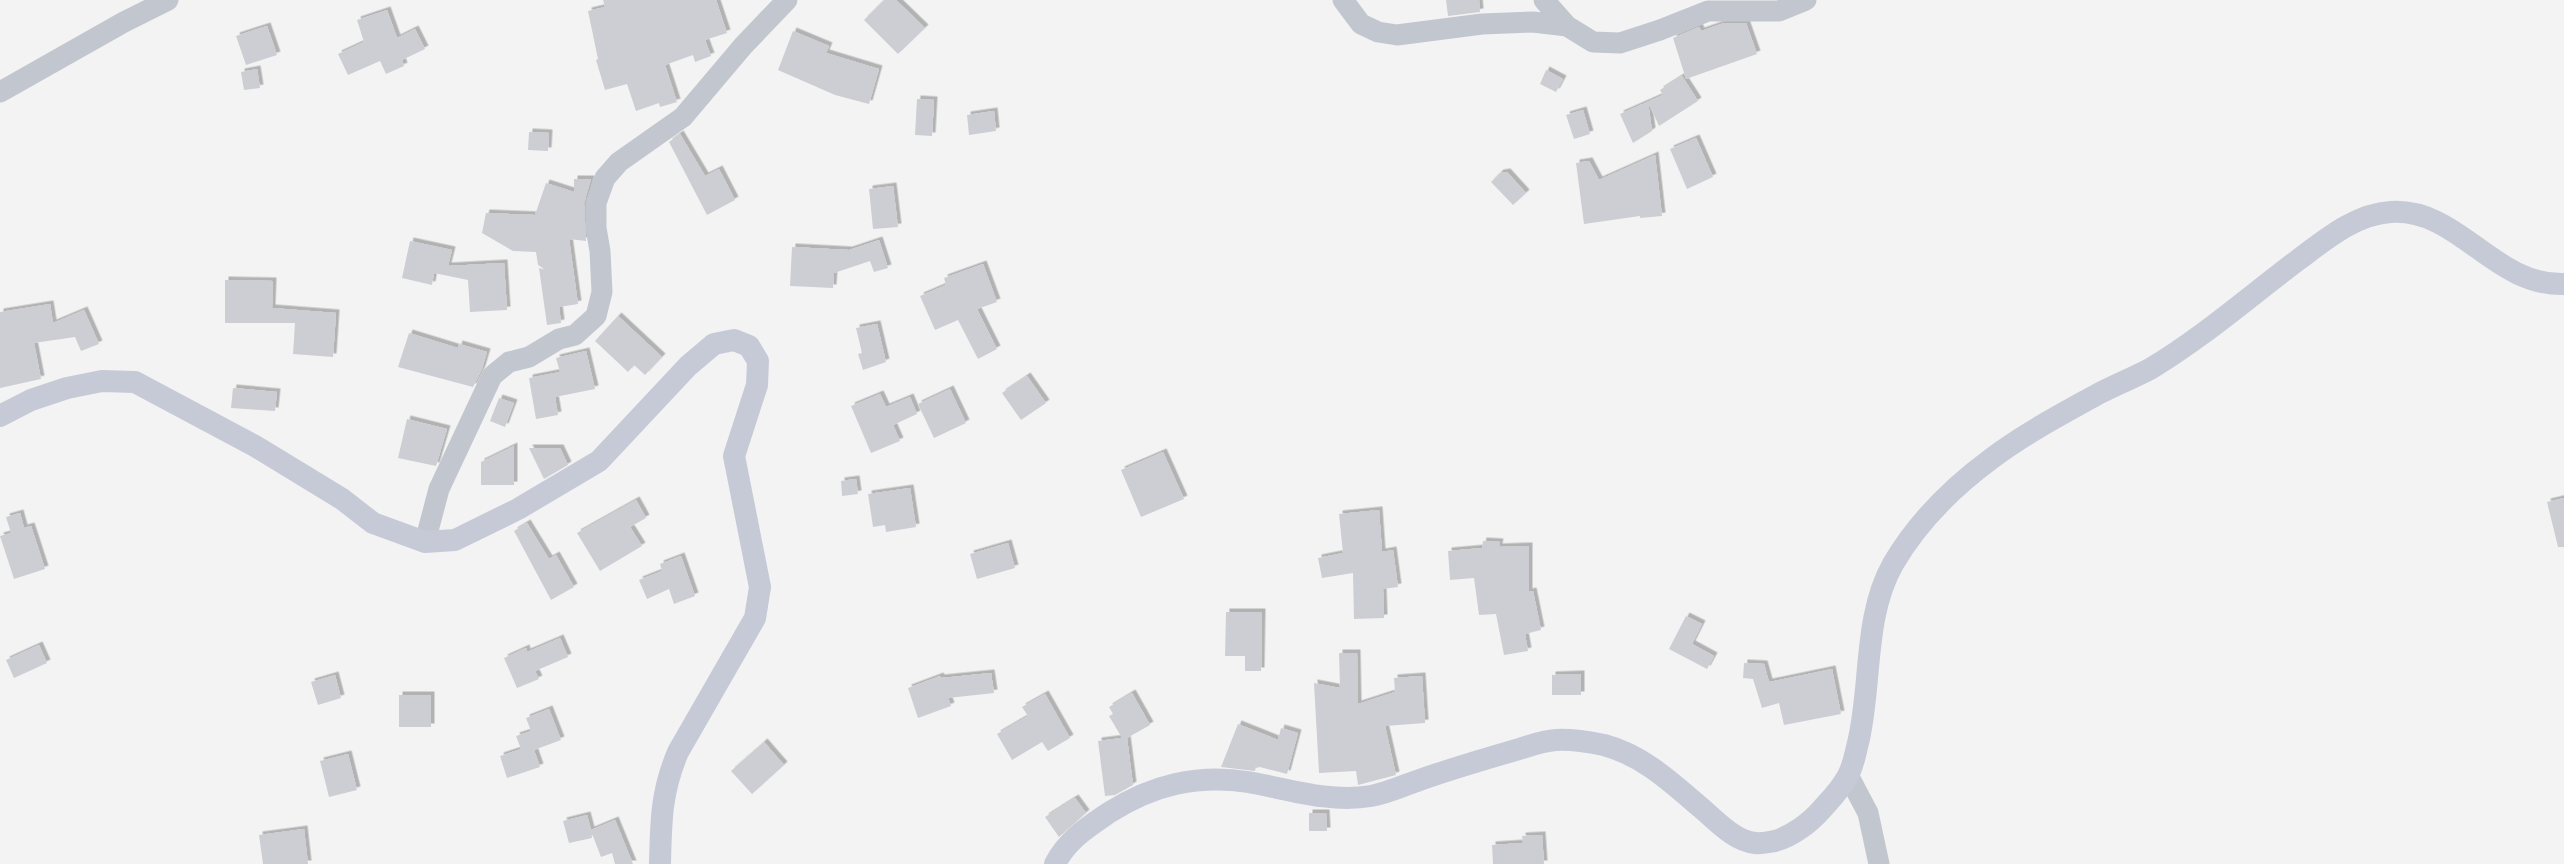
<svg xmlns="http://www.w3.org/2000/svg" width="2564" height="864" font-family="'Sofia Sans Condensed',sans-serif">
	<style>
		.building { fill: #cdced4; filter: url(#shadow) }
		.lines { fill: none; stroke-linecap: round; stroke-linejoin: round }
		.street { stroke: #c2c7cf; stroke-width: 21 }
		.secondary { stroke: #c6cad7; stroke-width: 22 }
	</style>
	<defs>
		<filter id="shadow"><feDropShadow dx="3.5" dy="-3.5" stdDeviation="0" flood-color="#0004"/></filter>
	</defs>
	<rect width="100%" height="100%" fill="#f4f3f3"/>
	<path class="building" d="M603,0h113l11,33 -22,7 6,16 -16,6 -2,-7 -28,10 12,37 -17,5 -1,-4 -23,8 -9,-27 -22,6 -9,-30 2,-1 -10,-48 17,-4z
		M884,0h12l29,28 -27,26 -34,-34z
		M1446,0h33l1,12 -32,4z
		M387,10l10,28 18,-9 10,20 -23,11 2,6 -18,8 -6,-13 -32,14 -10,-21 26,-12 -7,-22z
		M1724,23h22l11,31 -71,25 -13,-41 26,-11 2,4z
		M267,26l10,29 -31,10 -10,-29z
		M793,31l36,15 -3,7 53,16 -10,35 -34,-9 -57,-25z
		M257,69l3,19 -16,2 -3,-18z
		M1546,70l17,9 -7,13 -16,-8z
		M1682,76l16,25 -39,25 -11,-24 4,29 -19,12 -13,-29 43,-19 -3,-5z
		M917,99l17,1 -2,36 -17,-1z
		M1583,110l7,24 -16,5 -8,-24z
		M994,111l2,20 -27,4 -2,-20z
		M529,132l20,1 -1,18 -20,-1z
		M680,134l25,42 14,-7 16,31 -28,15 -38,-73z
		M1696,138l17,39 -26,12 -17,-40z
		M1655,155l7,61 -22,2v-2l-56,8 -8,-61 13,-2 10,19z
		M1507,172l19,21 -13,12 -22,-23 9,-9z
		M574,179h17l-7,24 2,38 -17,-2 9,65 -19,3 2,16 -14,2 -8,-57 7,2 -8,-5 -2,-13 -23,-1 -31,-18 4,-20 49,2 11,-32 28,9z
		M893,186l5,41 -25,2 -4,-40z
		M879,240l9,28 -14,4 -4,-11 -36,12 -1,15 -43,-2 2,-39 57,3z
		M410,241l42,9 -4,16 56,-3 3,47 -37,2 -2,-32 -34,-7 -2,12 -30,-7z
		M983,264l14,38 -20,7 20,40 -19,10 -20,-39 -23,10 -15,-34 26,-11 -2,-7z
		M225,280l48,1 -1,27 64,5 -3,44 -40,-3 2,-31h-70z
		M50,304l3,19 31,-13 15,34 -18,7 -6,-14 -41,6 7,36 -41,9v-76z
		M618,316l44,41 -17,18 -11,-10 -6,7 -33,-31z
		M877,324l9,38 -23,8 -5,-16 4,-1 -6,-25z
		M409,333l49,15 1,-4 28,8 -5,17 -9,18 -75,-20z
		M586,351l9,38 -40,8 3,18 -22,4 -7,-41 31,-6 -4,-14z
		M1027,376l19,27 -25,17 -19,-27z
		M233,388l44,4 -2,19 -44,-3z
		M950,389l16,34 -32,15 -16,-34z
		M880,394l6,13 24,-10 7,17 -24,11 7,16 -29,12 -20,-47z
		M499,398l15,5 -9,24 -15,-6z
		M407,419l40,10 -11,37 -38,-8z
		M514,446v39h-33v-23z
		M529,448h31l8,17 -24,14z
		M1163,452l21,47 -43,18 -20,-47z
		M856,479l2,15 -16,2 -1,-15z
		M910,488l6,39 -30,5 -1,-7 -12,2 -5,-33z
		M2564,498v49h-6l-11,-45z
		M636,500l10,18 -16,9 12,19 -42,25 -23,-38z
		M1379,510l3,42 11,-2 5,37 -15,2 1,29 -30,1 -1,-46 -31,5 -4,-20 25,-5 -4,-39z
		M20,513l4,15 7,-2 14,43 -31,10 -14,-43 11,-3 -5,-16z
		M527,523l22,36 7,-4 18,32 -23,13 -37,-69z
		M1483,541l17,1 -1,5 30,-1v46l4,-1 8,39 -16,4 3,17 -24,4 -8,-41 -17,1 -5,-37 -24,2 -2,-29 34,-3z
		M1008,543l7,25 -38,11 -7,-25z
		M681,556l14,40 -21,8 -5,-15 -22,10 -8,-19 23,-9 -2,-7z
		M1226,612h36l-1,59h-16v-15h-20z
		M1686,616l16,8 -10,20 22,12 -7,13 -38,-20z
		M560,638l8,19 -33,14 4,8 -22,9 -13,-30 22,-10 1,4z
		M39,645l8,18 -33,15 -8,-18z
		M1339,653h18l1,51 37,-12 -1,-14 28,-2 3,47 -40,3 11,49 -38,10 -2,-14 -37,2 -5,-90 26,5z
		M1744,663l20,1 5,18 63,-13 9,45 -57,11 -5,-22 -17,5 -9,-29 -10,-1z
		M991,673l3,20 -46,5 3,8 -33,12 -10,-30 32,-12 1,2z
		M1581,674v21h-29v-20z
		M335,675l6,23 -23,7 -7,-23z
		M1132,693l18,32 -23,13 6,47 -18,10 -10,1 -7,-55 24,-3 -13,-22 4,-2 -4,-7z
		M1045,694l25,44 -22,13 -6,-9 -30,18 -15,-26 31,-18 -6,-9z
		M399,695h32v32h-32z
		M549,709l12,31 -27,10 6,17 -33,11 -7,-22 21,-7 -5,-13 15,-5 -5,-13z
		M1238,724l40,16 3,-12 17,5 -11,41 -31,-8 -1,5 -34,-4z
		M764,742l20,23 -32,29 -21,-23z
		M348,754l9,36 -28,7 -9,-36z
		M1075,798l11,15 -27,24 -14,-20z
		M1309,813h17l1,18h-18z
		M587,815l4,15 24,-10 18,44h-18l-3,-11 -11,4 -10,-26 1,7 -23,5 -6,-22z
		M304,829l4,35h-45l-4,-29z
		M1542,835l2,29h-51l-1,-19 31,-2 -1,-7z"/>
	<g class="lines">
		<path class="street" d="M1343,0l18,24 17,8 19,3 85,-11 51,-2 34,4 26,16 27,1 40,-13 48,-19h71l27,-11
			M1544,0l23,26
			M0,92l124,-70 44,-22
			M425,542l14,-53 53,-113 17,-14 20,-5 30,-18 16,-4 21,-19 6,-24 -2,-41 -4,-23v-25l9,-25 14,-16 64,-45 60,-71 44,-46
			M1849,777l19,36 11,51"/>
		<path class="secondary" d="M0,416l31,-16 36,-12 35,-7 33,1 120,64 87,53 31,24 52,19 30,-2 63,-31 81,-48 89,-95 26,-22 20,-4 15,6 9,15 -1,24 -23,71 26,131 -5,31 -77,134c-17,40 -17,69 -18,112
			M1055,864c12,-24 33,-37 55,-52 43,-27 87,-38 138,-30 40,7 81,21 123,14 16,-3 31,-10 46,-15 30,-11 61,-20 92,-29 15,-4 31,-11 47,-12 15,-1 33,2 48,5 38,10 67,37 96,62 16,13 34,34 55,36 7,1 13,-1 20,-2 17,-5 35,-18 47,-32 8,-9 18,-19 24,-30 7,-10 9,-25 12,-36 14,-58 5,-126 35,-179 24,-41 60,-77 98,-105 33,-25 71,-45 107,-65 17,-9 35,-16 52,-25 52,-31 100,-73 148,-109 27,-20 57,-46 93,-48 68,-4 102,74 173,72"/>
	</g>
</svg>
